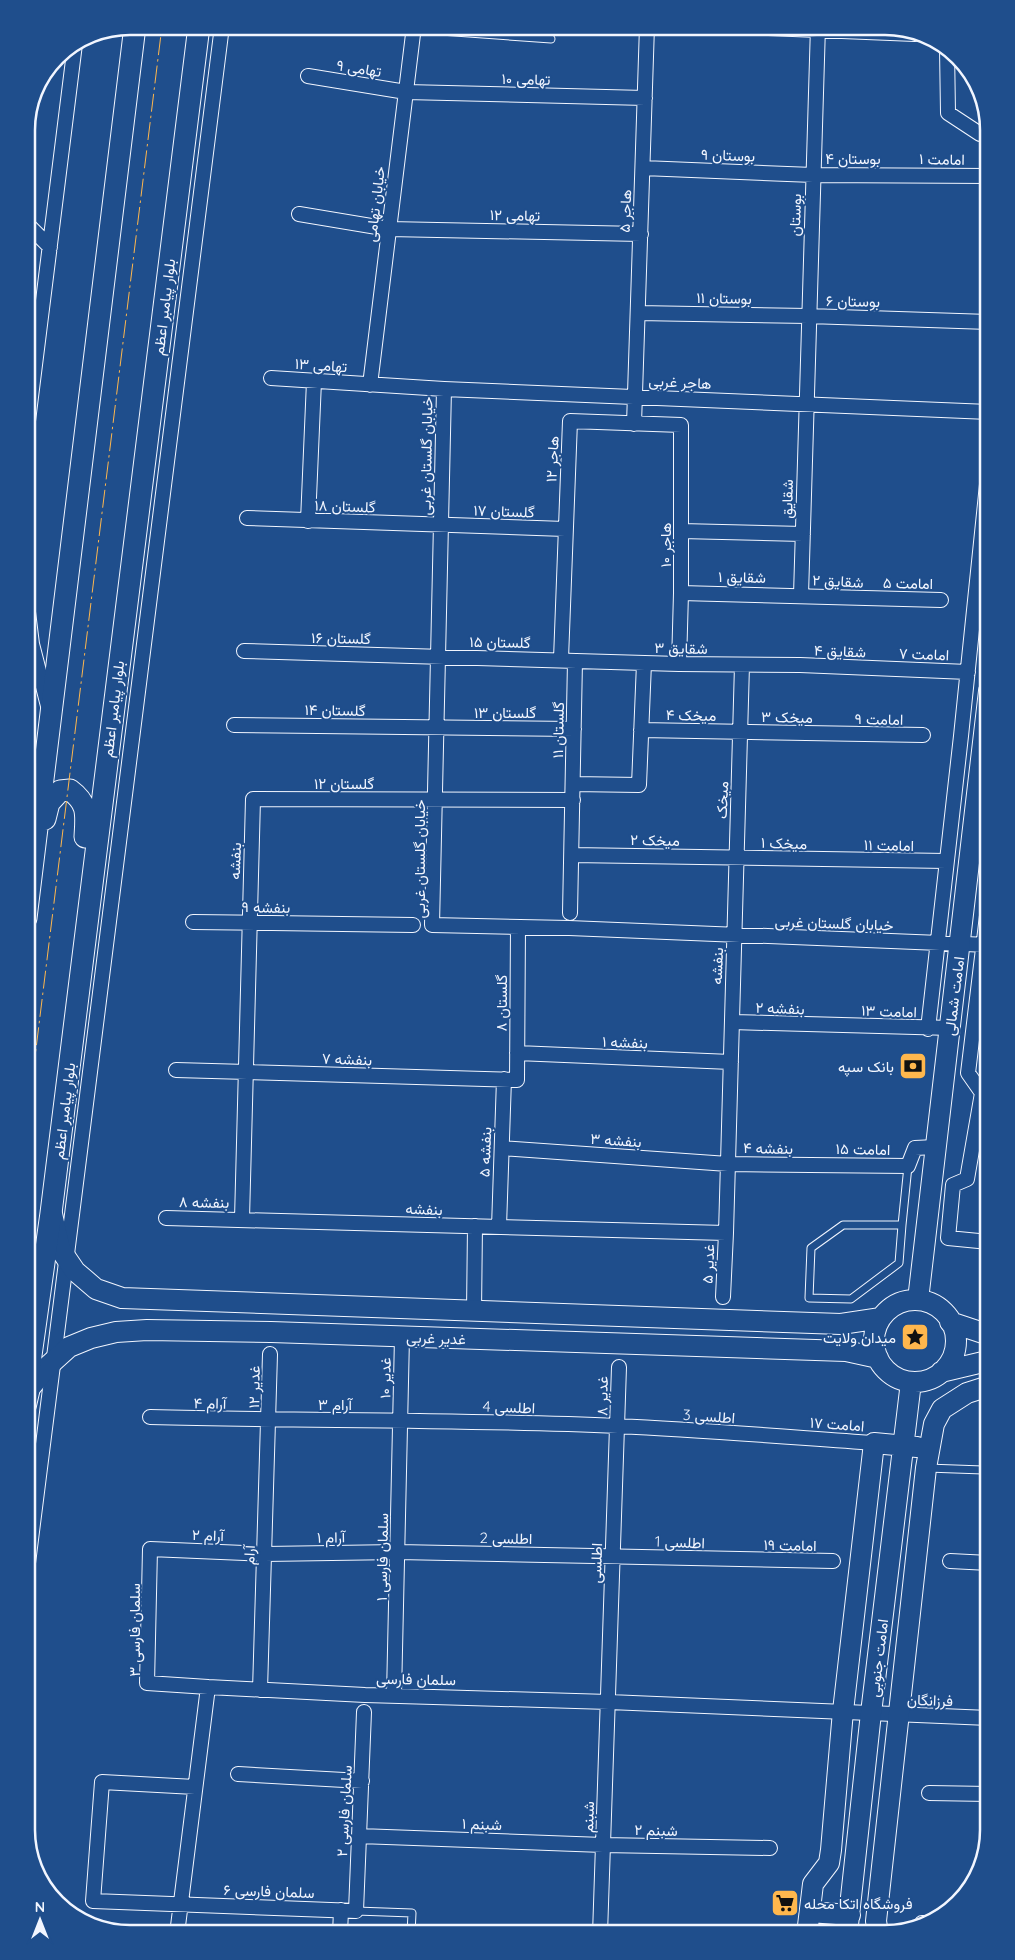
<svg xmlns="http://www.w3.org/2000/svg" width="1015" height="1960" font-family="Quicksand,Vazirmatn,sans-serif">
	<style>
		.building { fill: #3563a3; stroke: #f2f6ff }
		.lines { fill: none; stroke-linecap: round; stroke-linejoin: round }
		.lane-casing { stroke: #f2f6ff; stroke-width: 9 }
		.street-casing { stroke: #f2f6ff; stroke-width: 16 }
		.secondary-casing { stroke: #f2f6ff; stroke-width: 22 }
		.primary-casing { stroke: #f2f6ff; stroke-width: 23 }
		.lane { stroke: #1f4e8c; stroke-width: 7 }
		.street { stroke: #1f4e8c; stroke-width: 14 }
		.secondary { stroke: #1f4e8c; stroke-width: 20 }
		.primary { stroke: #1f4e8c; stroke-width: 21 }
		.power { stroke: #ffb74d; stroke-width: 1; stroke-dasharray: 18 4 2.5 4; stroke-linecap: butt }
		.labels { text-anchor: middle; dominant-baseline: central; stroke-width: 4; stroke-linejoin: round; paint-order: stroke }
		.street-label { font-size: 15px; fill: #f2f6ff; stroke: #1f4e8c }
		.poi-label { font-size: 15px; fill: #f2f6ff; stroke: #1f4e8c; text-anchor: end }
		.rim { fill: none; stroke: #f2f6ff; stroke-width: 2.5 }
	</style>
	<rect width="100%" height="100%" fill="#1f4e8c"/>
	<path class="building" d="M980,1125h9v22l-12,-1z"/>
	<g class="lines">
		<g class="lane-casing">
			<path id="lane" d="M413,29l138,10
				M902,1225l-3,38 -48,36 -42,-1 2,-50 32,-23h59l6,-59
				M927,1468l56,2 6,6
				M356,1911l56,2 -1,21"/>
		</g>
		<g class="street-casing">
			<path id="street" d="M716,26l199,8
				M947,49l1,64 32,21h9
				M308,76l98,16 239,6
				M643,168l170,7 176,1
				M299,214l90,15 252,5
				M26,223l24,24
				M638,313l170,3 181,6
				M271,378l173,11 545,23
				M370,385l44,-359
				M444,389l-12,536 137,3 420,17
				M634,424l13,-398
				M26,437l49,-393
				M247,518l318,11
				M308,521l6,-140
				M681,531l122,3
				M681,593l260,7
				M801,595l17,-569
				M26,596l6,48 16,62
				M244,651l435,13 121,1 168,7
				M561,659l9,-238 111,4v168l-2,71
				M234,725l340,4
				M641,730l282,5
				M573,784l66,1 5,-122
				M572,855l374,6
				M570,913l5,-252
				M193,922l220,3
				M732,1022l219,6
				M928,1029l33,-293 28,-271
				M517,1053l214,9
				M176,1070l341,10 1,-153
				M502,1148l226,16 180,2 7,-18 20,-1
				M166,1218l560,15
				M242,1219l11,-420 320,1
				M499,1227l5,-148
				M989,1242l-41,-4 5,-53 14,-6 15,-86 -14,-20 21,-174
				M723,1297l3,-64 16,-568
				M474,1311l1,-85
				M150,1417c156,4 312,2 468,9 85,4 170,11 256,17
				M950,1561l39,2
				M26,1579l196,-1553
				M208,1687l-61,-4 3,-134 115,5 133,-2 435,9
				M260,1690l10,-336
				M394,1695l8,-358
				M238,1774l124,7
				M195,1787l-93,-5 -9,119 263,10 8,-199
				M929,1793l60,1
				M359,1836l244,9 167,3
				M922,1923h7
				M177,1934l31,-247 157,8 244,7 380,16
				M340,1934l1,-24
				M600,1934l19,-567"/>
		</g>
		<g class="secondary-casing">
			<path id="secondary" d="M52,1214l8,35 15,22 21,18 26,9 719,26 40,-6
				M918,1300l71,-609
				M874 1341a41 41 0 1 1 82 0a41 41 0 1 1-82 0Z
				M950,1322l39,13
				M941,1372l42,-10h6
				M26,1405l4,-17 18,-22 21,-19 22,-9 25,-6 31,-2 124,2 575,19 32,7
				M810,1912l40,3
				M807,1934l6,-50 16,-21 2,-13 12,-139 31,-268 43,4
				M847,1934l24,-221 40,-331
				M878,1934l-2,-13 50,-453 8,-44 8,-15 25,-16 22,-7"/>
		</g>
		<g class="primary-casing">
			<path id="primary" d="M45,819l4,-16 11,-12 10,-1c19,14 16,25 15,47
				M26,918l109,-892
				M26,1391l25,-178 148,-1187"/>
		</g>
		<use href="#lane" class="lane"/>
		<use href="#street" class="street"/>
		<use href="#secondary" class="secondary"/>
		<use href="#primary" class="primary"/>
		<path class="power" d="M26,1130l136,-1104"/>
	</g>
	<defs>
		<g id="bank-square" transform="scale(1.4375)"><rect x="-9" y="-9" width="18" height="18" rx="4" fill="#ffb74d" stroke="#1f4e8c"/><path d="M-6-4H6V4H-6ZM0-2.3a2.3 2.3 0 1 0 0 4.6a2.3 2.3 0 1 0 0-4.6Z" fill="#111"/></g>
		<g id="sight-square" transform="scale(1.4375)"><rect x="-9" y="-9" width="18" height="18" rx="4" fill="#ffb74d" stroke="#1f4e8c"/><path d="M0-6L1.8-2.2L6-1.7L2.9 1.2L3.7 5.4L0 3.3L-3.7 5.4L-2.9 1.2L-6-1.7L-1.8-2.2Z" fill="#111"/></g>
		<g id="supermarket-square" transform="scale(1.4375)"><rect x="-9" y="-9" width="18" height="18" rx="4" fill="#ffb74d" stroke="#1f4e8c"/><path d="M-6-5.5h2.5l.6 2H6L4.5 2H-2.5L-4.4-4H-6ZM-1.5 3.2a1.3 1.3 0 1 0 .1 0ZM3 3.2a1.3 1.3 0 1 0 .1 0Z" fill="#111"/></g>
	</defs>
	<g fill-rule="evenodd">
		<use href="#bank-square" x="913" y="1066"/>
		<use href="#sight-square" x="915" y="1337"/>
		<use href="#supermarket-square" x="785" y="1903"/>
	</g>
	<g class="labels">
		<g class="street-label">
			<text transform="translate(359 68) rotate(9)">تهامی ۹</text>
			<text transform="translate(526 79) rotate(1)">تهامی ۱۰</text>
			<text transform="translate(728 155) rotate(2)">بوستان ۹</text>
			<text x="853" y="158">بوستان ۴</text>
			<text transform="translate(942 159) rotate(1)">امامت ۱</text>
			<text transform="translate(375 204) rotate(-83)">خیابان تهامی</text>
			<text transform="translate(625 211) rotate(-88)">هاجر ۵</text>
			<text transform="translate(515 215) rotate(1)">تهامی ۱۲</text>
			<text transform="translate(795 215) rotate(-88)">بوستان</text>
			<text transform="translate(724 298) rotate(1)">بوستان ۱۱</text>
			<text transform="translate(853 301) rotate(1)">بوستان ۶</text>
			<text transform="translate(164 307) rotate(-83)">بلوار پیامبر اعظم</text>
			<text transform="translate(321 365) rotate(4)">تهامی ۱۳</text>
			<text transform="translate(680 382) rotate(3)">هاجر غربی</text>
			<text transform="translate(426 456) rotate(-89)">خیابان گلستان غربی</text>
			<text transform="translate(552 459) rotate(-87)">هاجر ۱۲</text>
			<text transform="translate(787 499) rotate(-89)">شقایق</text>
			<text transform="translate(345 506) rotate(2)">گلستان ۱۸</text>
			<text transform="translate(504 511) rotate(2)">گلستان ۱۷</text>
			<text transform="translate(665 545) rotate(-90)">هاجر ۱۰</text>
			<text transform="translate(742 577) rotate(1)">شقایق ۱</text>
			<text transform="translate(838 581) rotate(3)">شقایق ۲</text>
			<text transform="translate(908 583) rotate(1)">امامت ۵</text>
			<text transform="translate(341 638) rotate(1)">گلستان ۱۶</text>
			<text transform="translate(500 642) rotate(1)">گلستان ۱۵</text>
			<text transform="translate(681 648) rotate(1)">شقایق ۳</text>
			<text transform="translate(840 651) rotate(2)">شقایق ۴</text>
			<text transform="translate(924 654) rotate(2)">امامت ۷</text>
			<text transform="translate(113 709) rotate(-83)">بلوار پیامبر اعظم</text>
			<text transform="translate(335 710) rotate(1)">گلستان ۱۴</text>
			<text x="505" y="712">گلستان ۱۳</text>
			<text transform="translate(691 715) rotate(1)">میخک ۴</text>
			<text transform="translate(787 717) rotate(1)">میخک ۳</text>
			<text transform="translate(879 719) rotate(1)">امامت ۹</text>
			<text transform="translate(558 730) rotate(-89)">گلستان ۱۱</text>
			<text x="344" y="783">گلستان ۱۲</text>
			<text transform="translate(722 800) rotate(-88)">میخک</text>
			<text transform="translate(655 840) rotate(1)">میخک ۲</text>
			<text transform="translate(784 843) rotate(2)">میخک ۱</text>
			<text transform="translate(889 845) rotate(1)">امامت ۱۱</text>
			<text transform="translate(419 859) rotate(-90)">خیابان گلستان غربی</text>
			<text transform="translate(235 861) rotate(-88)">بنفشه</text>
			<text transform="translate(266 907) rotate(1)">بنفشه ۹</text>
			<text transform="translate(834 923) rotate(2)">خیابان گلستان غربی</text>
			<text transform="translate(717 966) rotate(-88)">بنفشه</text>
			<text transform="translate(954 996) rotate(-83)">امامت شمالی</text>
			<text transform="translate(501 1003) rotate(-90)">گلستان ۸</text>
			<text transform="translate(780 1008) rotate(2)">بنفشه ۲</text>
			<text transform="translate(889 1011) rotate(2)">امامت ۱۳</text>
			<text transform="translate(625 1042) rotate(2)">بنفشه ۱</text>
			<text transform="translate(347 1059) rotate(2)">بنفشه ۷</text>
			<text transform="translate(64 1111) rotate(-83)">بلوار پیامبر اعظم</text>
			<text transform="translate(616 1140) rotate(4)">بنفشه ۳</text>
			<text transform="translate(768 1148) rotate(1)">بنفشه ۴</text>
			<text transform="translate(863 1149) rotate(1)">امامت ۱۵</text>
			<text transform="translate(485 1152) rotate(-88)">بنفشه ۵</text>
			<text transform="translate(204 1202) rotate(1)">بنفشه ۸</text>
			<text transform="translate(424 1209) rotate(2)">بنفشه</text>
			<text transform="translate(708 1264) rotate(-87)">غدیر ۵</text>
			<text transform="translate(436 1338) rotate(2)">غدیر غربی</text>
			<text transform="translate(385 1378) rotate(-89)">غدیر ۱۰</text>
			<text transform="translate(254 1387) rotate(-89)">غدیر ۱۲</text>
			<text transform="translate(602 1396) rotate(-89)">غدیر ۸</text>
			<text transform="translate(210 1403) rotate(1)">آرام ۴</text>
			<text x="335" y="1404">آرام ۳</text>
			<text transform="translate(509 1407) rotate(2)">اطلسی 4</text>
			<text transform="translate(709 1416) rotate(4)">اطلسی 3</text>
			<text transform="translate(837 1424) rotate(4)">امامت ۱۷</text>
			<text transform="translate(208 1535) rotate(2)">آرام ۲</text>
			<text transform="translate(331 1537) rotate(-1)">آرام ۱</text>
			<text transform="translate(506 1538) rotate(1)">اطلسی 2</text>
			<text transform="translate(680 1542) rotate(2)">اطلسی 1</text>
			<text transform="translate(790 1545) rotate(1)">امامت ۱۹</text>
			<text transform="translate(249 1555) rotate(-88)">آرام</text>
			<text transform="translate(382 1557) rotate(-89)">سلمان فارسی ۱</text>
			<text transform="translate(596 1563) rotate(-88)">اطلسی</text>
			<text transform="translate(134 1630) rotate(-90)">سلمان فارسی ۳</text>
			<text transform="translate(878 1658) rotate(-83)">امامت جنوبی</text>
			<text transform="translate(416 1679) rotate(1)">سلمان فارسی</text>
			<text transform="translate(930 1700) rotate(2)">فرزانگان</text>
			<text transform="translate(344 1811) rotate(-87)">سلمان فارسی ۲</text>
			<text transform="translate(588 1817) rotate(-88)">شبنم</text>
			<text transform="translate(482 1824) rotate(2)">شبنم ۱</text>
			<text transform="translate(656 1830) rotate(1)">شبنم ۲</text>
			<text transform="translate(269 1891) rotate(2)">سلمان فارسی ۶</text>
		</g>
		<g class="poi-label">
			<text x="894" y="1066">بانک سپه</text>
			<text x="896" y="1337">میدان ولایت</text>
			<text x="804" y="1903" text-anchor="start">فروشگاه اتکا محله</text>
		</g>
	</g>
	<path d="M0 0H1015V1960H0ZM130 35H885A95 95 0 0 1 980 130V1830A95 95 0 0 1 885 1925H130A95 95 0 0 1 35 1830V130A95 95 0 0 1 130 35Z" fill="#1f4e8c" fill-rule="evenodd"/>
	<path class="rim" d="M130 35H885A95 95 0 0 1 980 130V1830A95 95 0 0 1 885 1925H130A95 95 0 0 1 35 1830V130A95 95 0 0 1 130 35Z"/>
	<g transform="translate(40 1920)" stroke="#1f4e8c" stroke-width="4" paint-order="stroke">
	<path d="M0-4L9 19L0 12L-9 19Z" fill="#f2f6ff"/>
	<text y="-8" font-size="14" font-weight="bold" text-anchor="middle" fill="#f2f6ff">N</text>
	</g>
</svg>
